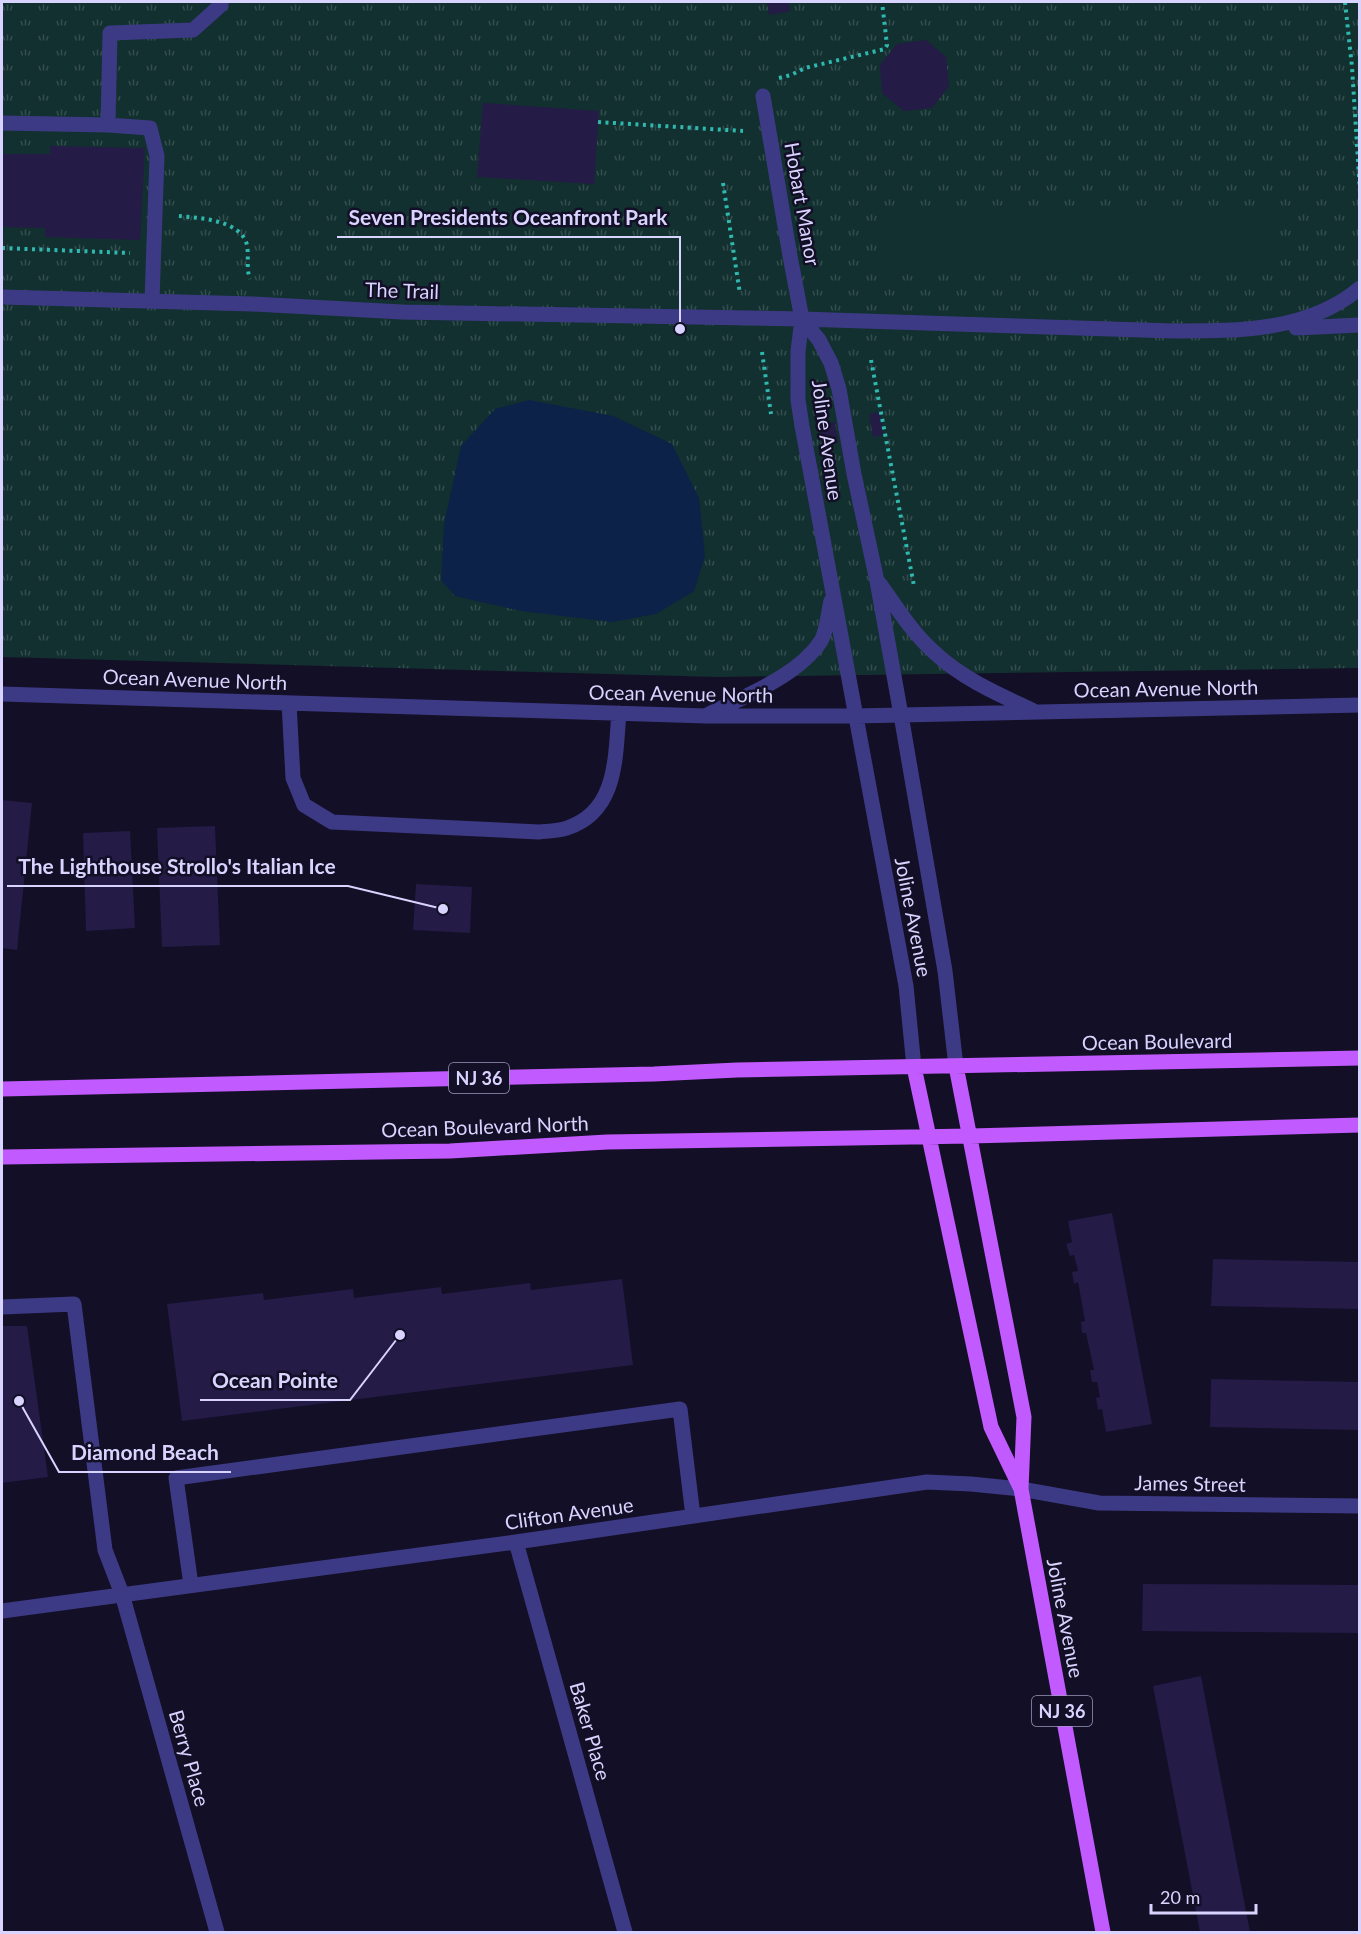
<svg xmlns="http://www.w3.org/2000/svg" width="1361" height="1934" font-family="Lato,sans-serif">
	<style>
		.grass { fill: url(#grass-tufts) }
		.garden { fill: #12302f }
		.water { fill: #0c2248 }
		.building { fill: #241b47 }
		.lines { fill: none; stroke-linecap: round; stroke-linejoin: round }
		.path { stroke: #2fb8b0; stroke-width: 4; stroke-dasharray: 3 4.5; stroke-linecap: butt }
		.minor { stroke: #3d3a85; stroke-width: 15 }
		.major { stroke: #c25bff; stroke-width: 15 }
		.labels { text-anchor: middle; dominant-baseline: central; stroke-width: 5; stroke-linejoin: round; paint-order: stroke }
		.shield { fill: #130f26; stroke: #9e99be; stroke-width: 1.5 }
		.shield-label { font-size: 18px; font-weight: bold; fill: #d9d4ff }
		.street-label { font-size: 20px; fill: #d9d4ff; stroke: #130f26 }
		.leader { fill: none; stroke: #d9d4ff; stroke-width: 2 }
		.callout-dot { fill: #d9d4ff; stroke: #130f26; stroke-width: 2 }
		.callout-label { font-size: 21px; text-anchor: middle; font-weight: bold; fill: #d9d4ff; stroke: #130f26; stroke-width: 5; stroke-linejoin: round; paint-order: stroke }
	</style>
	<defs>
		<pattern id="grass-tufts" width="24" height="20" patternUnits="userSpaceOnUse" patternTransform="scale(1.5)"><rect width="24" height="20" fill="#12302f"/><path d="M3 7l-1-3M5 7V3M7 7l1-3M15 17l-1-3M17 17v-4M19 17l1-3" fill="none" stroke="#344d4e"/></pattern>
	</defs>
	<rect width="100%" height="100%" fill="#130f26"/>
	<path class="grass" d="M2,2h1357v666l-641,9 -716,-20z"/>
	<path class="garden" d="M882,210l395,3 -3,61 -392,-3z"/>
	<path class="water" d="M529,400l84,16 59,28 27,54 6,58 -11,35 -38,23 -44,8 -91,-11 -66,-15 -14,-16 3,-56 17,-78 34,-37z"/>
	<path class="building" d="M767,2h21l2,9 -21,4z
		M926,40l20,17 3,29 -17,22 -28,3 -22,-18 -2,-28 17,-21z
		M483,103l116,8 -5,73 -117,-7z
		M50,146l95,2 -5,92 -95,-3v-9l-43,-1v-73h48z
		M880,412l3,23 -10,2 -4,-23z
		M835,422l3,21 -15,2 -3,-21z
		M2,800l30,3 -15,147 -15,-2z
		M215,826l5,119 -58,2 -5,-119z
		M130,831l5,97 -49,3 -3,-98z
		M416,884l56,3 -2,46 -57,-3z
		M1112,1213l40,211 -46,8 -4,-23 -4,1 -2,-12 4,-1 -3,-15h-5l-2,-12h4l-8,-37h-4l-1,-11 4,-1 -7,-39 -4,2 -2,-12 6,-1 -4,-16 -4,1 -4,-12 6,-2 -4,-21z
		M1213,1259l147,3v47l-149,-3z
		M622,1279l11,86 -451,56 -15,-117 96,-11 1,7 89,-11 1,9 87,-11 1,7 88,-11 1,7z
		M2,1326h25l21,151 -46,6z
		M1211,1379l149,3v48l-150,-3z
		M1143,1584l217,1v48l-218,-2z
		M1201,1676l49,256h-50l-47,-246z"/>
	<g class="lines">
		<path class="path" d="M1345,2l7,65 8,125
			M779,78l12,-3 14,-7 80,-19 2,-4 -5,-43
			M598,122l145,9
			M723,183l17,111
			M179,216c21,2 62,4 68,29 2,12 -1,24 3,34
			M2,248l128,5
			M762,352l9,62
			M871,360l43,226"/>
		<path class="minor" d="M763,96l27,160 12,63 -4,32v49l4,26 104,560 8,81
			M2,123l106,2 42,3 7,28 -5,145
			M108,125l2,-92 83,-3 28,-25v-3
			M2,297l251,7 149,8 400,7 371,12c64,0 135,1 187,-43
			M802,319l17,21 12,23 8,26 15,85 23,107 24,134 44,256 11,95
			M1296,328l64,-3
			M880,584c17,24 33,50 55,69 28,26 63,41 97,57
			M2,694l704,22h149l505,-11
			M289,703l4,75 11,27 28,17 207,10c9,-1 19,-1 28,-4 51,-17 48,-71 52,-115
			M709,714c36,-18 89,-38 112,-73 6,-10 7,-28 10,-40
			M2,1307l72,-3 31,246 17,44 95,338
			M516,1542l109,390
			M191,1585l-15,-107 504,-69 13,107
			M2,1611l514,-69 411,-60 44,2 50,5 78,14 261,3"/>
		<path class="major" d="M956,1066l68,351 -3,72 82,443
			M914,1067l77,360 29,60
			M2,1089l652,-15 83,-4 623,-12
			M2,1157l448,-6 157,-9 363,-6 390,-11"/>
	</g>
	<g class="labels">
		<g class="shield">
			<rect x="449" y="1063" width="60" height="30" rx="4.5"/>
			<rect x="1032" y="1696" width="60" height="30" rx="4.5"/>
		</g>
		<g class="shield-label">
			<text x="479" y="1078">NJ 36</text>
			<text x="1062" y="1711">NJ 36</text>
		</g>
		<g class="street-label">
			<text transform="translate(803 204) rotate(80)">Hobart Manor</text>
			<text transform="translate(402 290) rotate(2)">The Trail</text>
			<text transform="translate(828 440) rotate(82)">Joline Avenue</text>
			<text transform="translate(195 679) rotate(2)">Ocean Avenue North</text>
			<text transform="translate(1166 688) rotate(-1)">Ocean Avenue North</text>
			<text transform="translate(681 693) rotate(1)">Ocean Avenue North</text>
			<text transform="translate(914 917) rotate(79)">Joline Avenue</text>
			<text transform="translate(1157 1041) rotate(-1)">Ocean Boulevard</text>
			<text transform="translate(485 1126) rotate(-2)">Ocean Boulevard North</text>
			<text transform="translate(1190 1483) rotate(1)">James Street</text>
			<text transform="translate(569 1513) rotate(-8)">Clifton Avenue</text>
			<text transform="translate(1066 1618) rotate(79)">Joline Avenue</text>
			<text transform="translate(591 1731) rotate(74)">Baker Place</text>
			<text transform="translate(190 1758) rotate(74)">Berry Place</text>
		</g>
	</g>
	<path class="leader" d="M680 329L680 237H337M443 909L348 886H7M400 1335L350 1400H200M19 1401L59 1472H231"/>
	<g class="callout-dot">
		<circle cx="680" cy="329" r="6"/>
		<circle cx="443" cy="909" r="6"/>
		<circle cx="400" cy="1335" r="6"/>
		<circle cx="19" cy="1401" r="6"/>
	</g>
	<g class="callout-label">
		<text x="508" y="225">Seven Presidents Oceanfront Park</text>
		<text x="177" y="874">The Lighthouse Strollo's Italian Ice</text>
		<text x="275" y="1388">Ocean Pointe</text>
		<text x="145" y="1460">Diamond Beach</text>
	</g>
	<rect width="1361" height="1934" fill="none" stroke="#d9d4ff" stroke-width="6"/>
	<path d="M1151 1904v9h105v-9" fill="none" stroke="#d9d4ff" stroke-width="3"/>
	<text x="1160" y="1904" font-size="18" fill="#d9d4ff" stroke="#130f26" stroke-width="4.5" paint-order="stroke">20 m</text>
</svg>
